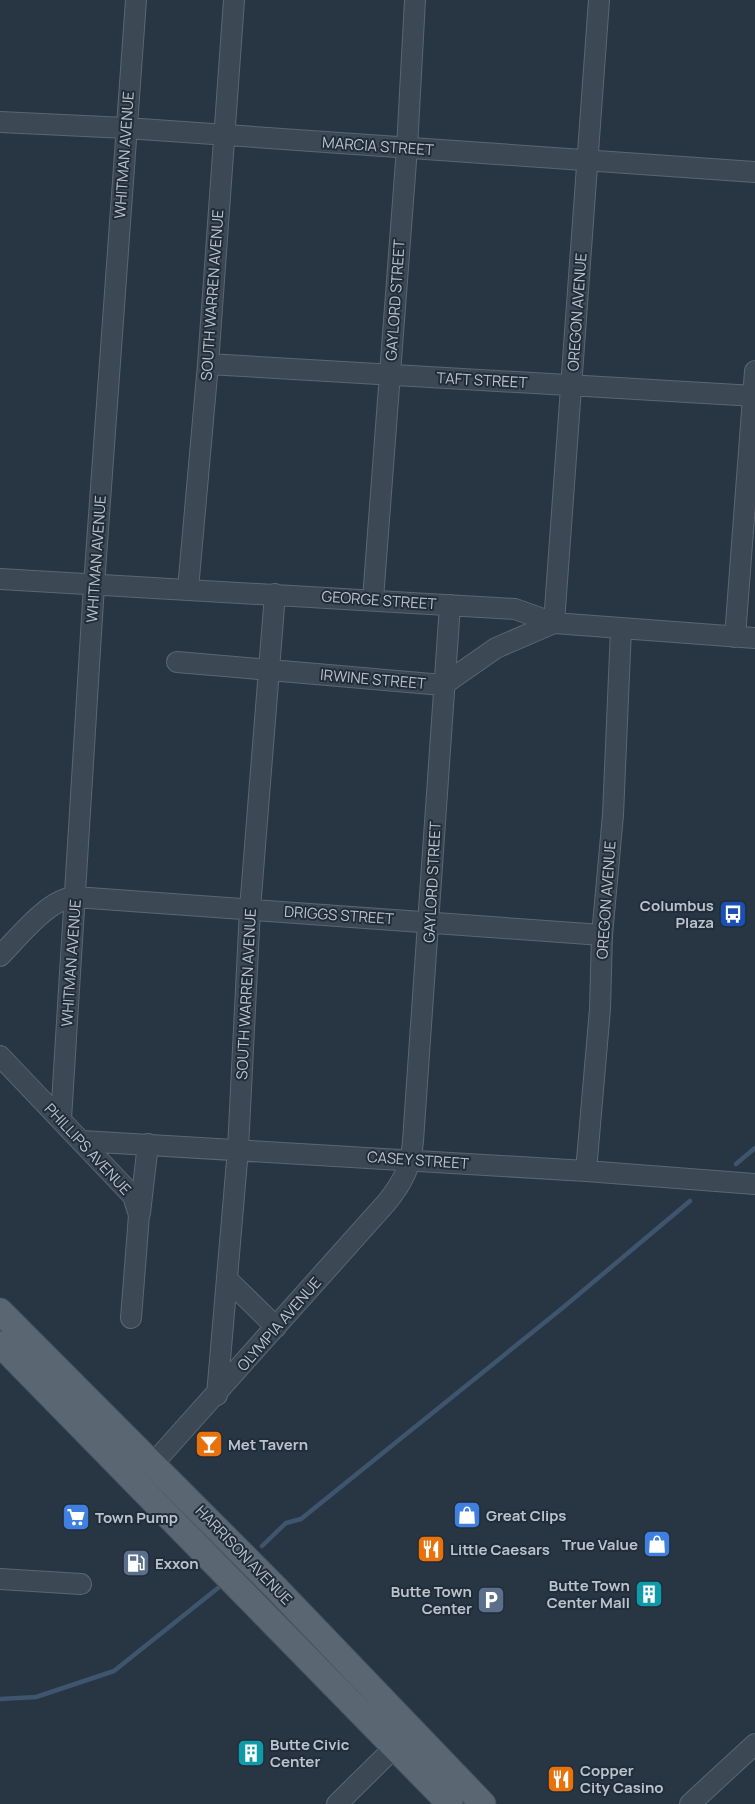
<svg xmlns="http://www.w3.org/2000/svg" width="755" height="1804" font-family="Manrope,sans-serif">
	<style>
		.lines { fill: none; stroke-linecap: round; stroke-linejoin: round }
		.stream { stroke: #3e556d; stroke-width: 4.5 }
		.minor-casing { stroke: #5b6671; stroke-width: 22 }
		.major-casing { stroke: #46515d; stroke-width: 27 }
		.minor { stroke: #3c4854; stroke-width: 20 }
		.major { stroke: #5a6773; stroke-width: 25 }
		.labels { text-anchor: middle; dominant-baseline: central; stroke-width: 4; stroke-linejoin: round; paint-order: stroke }
		.street-label { font-size: 15px; fill: #bac3cd; stroke: #212d39 }
		.poi-label { font-size: 15px; font-weight: bold; fill: #bac3cd; stroke: #212d39; text-anchor: start }
	</style>
	<rect width="100%" height="100%" fill="#283644"/>
	<g class="lines">
		<path class="stream" d="M736,1164l19,-16
			M262,1546l24,-23 15,-4 259,-209 130,-109
			M0,1699l36,-2 78,-26 104,-83"/>
		<g class="minor-casing">
			<path id="minor" d="M0,122l126,6 629,44
				M208,364l547,32
				M0,579l515,30 39,14 201,15
				M188,589l20,-225 26,-364
				M373,599l34,-451 8,-148
				M554,623l45,-623
				M735,637l20,-266
				M177,662l266,23 53,-37 58,-25
				M0,956c18,-18 49,-58 75,-59l527,38
				M0,1056l133,140 6,19 -8,103
				M61,1119l33,-534 42,-585
				M82,1141l504,30 169,13
				M586,1171l14,-162 2,-74 11,-120 8,-186
				M140,1213l8,-69
				M228,1280l48,47
				M217,1395l21,-246 12,-240 25,-315
				M143,1475l244,-273c16,-20 24,-36 26,-61l37,-536
				M0,1579l81,5
				M337,1804l67,-66
				M690,1804l65,-60"/>
		</g>
		<g class="major-casing">
			<path id="major" d="M0,1311l275,276 208,217
				M0,1344l450,460"/>
		</g>
		<use href="#minor" class="minor"/>
		<use href="#major" class="major"/>
	</g>
	<defs>
		<g id="bus-square" transform="scale(1.4375)"><rect x="-9" y="-9" width="18" height="18" rx="4" fill="#1a4fb4" stroke="#212d39"/><path d="M-5-6H5V4H4V6H2V4H-2V6H-4V4H-5ZM-3.5-4V0h7V-4ZM-3.5 1.2v1.5H-2V1.2ZM2 1.2v1.5H3.5V1.2Z" fill="#fff"/></g>
		<g id="bar-square" transform="scale(1.4375)"><rect x="-9" y="-9" width="18" height="18" rx="4" fill="#e8710a" stroke="#212d39"/><path d="M-6-5H6L.8 .8V4.5H3.5V6h-7V4.5H-.8V.8Z" fill="#fff"/></g>
		<g id="shop-square" transform="scale(1.4375)"><rect x="-9" y="-9" width="18" height="18" rx="4" fill="#3f7fe0" stroke="#212d39"/><path d="M-5-2.5h2.3a2.7 3.5 0 0 1 5.4 0H5L5.5 6h-11ZM-1.5-2.5h3a1.5 2.3 0 0 0-3 0Z" fill="#fff"/></g>
		<g id="supermarket-square" transform="scale(1.4375)"><rect x="-9" y="-9" width="18" height="18" rx="4" fill="#3f7fe0" stroke="#212d39"/><path d="M-6-5.5h2.5l.6 2H6L4.5 2H-2.5L-4.4-4H-6ZM-1.5 3.2a1.3 1.3 0 1 0 .1 0ZM3 3.2a1.3 1.3 0 1 0 .1 0Z" fill="#fff"/></g>
		<g id="restaurant-square" transform="scale(1.4375)"><rect x="-9" y="-9" width="18" height="18" rx="4" fill="#e8710a" stroke="#212d39"/><path d="M-5-6h1v4h1v-4h1v4h1v-4h1v5L-1.5 .5V6h-2V.5L-5-1ZM5-6V6H3V1.5H1.5Q1.5-4 5-6Z" fill="#fff"/></g>
		<g id="fuel-square" transform="scale(1.4375)"><rect x="-9" y="-9" width="18" height="18" rx="4" fill="#5c6f8a" stroke="#212d39"/><path d="M-5.5-6h7V0h2V4h1.3V-2.5L3-4.5l.8-.8L6-3V5H2.5V1h-1V6h-7ZM-4.2-4.7v3.2H.2V-4.7Z" fill="#fff"/></g>
		<g id="building-square" transform="scale(1.4375)"><rect x="-9" y="-9" width="18" height="18" rx="4" fill="#0f9aa8" stroke="#212d39"/><path d="M-4-6H4V6H1V3H-1V6H-4ZM-2.5-4.3h1.7v1.8h-1.7ZM.8-4.3h1.7v1.8H.8ZM-2.5-1h1.7V.8h-1.7ZM.8-1h1.7V.8H.8Z" fill="#fff"/></g>
		<g id="parking-square" transform="scale(1.4375)"><rect x="-9" y="-9" width="18" height="18" rx="4" fill="#5c6f8a" stroke="#212d39"/><path d="M-3.5-5.5H1a3.5 3.5 0 0 1 0 7H-1V5.5H-3.5ZM-1-3.4V-.6H.8a1.4 1.4 0 0 0 0-2.8Z" fill="#fff"/></g>
	</defs>
	<g fill-rule="evenodd">
		<use href="#bus-square" x="733" y="914"/>
		<use href="#bar-square" x="209" y="1444"/>
		<use href="#shop-square" x="467" y="1515"/>
		<use href="#supermarket-square" x="76" y="1517"/>
		<use href="#shop-square" x="657" y="1544"/>
		<use href="#restaurant-square" x="431" y="1549"/>
		<use href="#fuel-square" x="136" y="1563"/>
		<use href="#building-square" x="649" y="1594"/>
		<use href="#parking-square" x="491" y="1600"/>
		<use href="#building-square" x="251" y="1753"/>
		<use href="#restaurant-square" x="561" y="1779"/>
	</g>
	<g class="labels">
		<g class="street-label">
			<text transform="translate(378 146) rotate(4)">MARCIA STREET</text>
			<text transform="translate(124 155) rotate(-86)">WHITMAN AVENUE</text>
			<text transform="translate(212 295) rotate(-86)">SOUTH WARREN AVENUE</text>
			<text transform="translate(395 300) rotate(-86)">GAYLORD STREET</text>
			<text transform="translate(577 312) rotate(-86)">OREGON AVENUE</text>
			<text transform="translate(482 380) rotate(3)">TAFT STREET</text>
			<text transform="translate(96 559) rotate(-86)">WHITMAN AVENUE</text>
			<text transform="translate(379 600) rotate(4)">GEORGE STREET</text>
			<text transform="translate(373 679) rotate(5)">IRWINE STREET</text>
			<text transform="translate(432 882) rotate(-87)">GAYLORD STREET</text>
			<text transform="translate(606 900) rotate(-86)">OREGON AVENUE</text>
			<text transform="translate(339 915) rotate(4)">DRIGGS STREET</text>
			<text transform="translate(71 963) rotate(-86)">WHITMAN AVENUE</text>
			<text transform="translate(246 994) rotate(-87)">SOUTH WARREN AVENUE</text>
			<text transform="translate(88 1149) rotate(47)">PHILLIPS AVENUE</text>
			<text transform="translate(418 1160) rotate(4)">CASEY STREET</text>
			<text transform="translate(279 1324) rotate(-49)">OLYMPIA AVENUE</text>
			<text transform="translate(244 1555) rotate(46)">HARRISON AVENUE</text>
		</g>
		<g class="poi-label">
			<text x="714" y="905" text-anchor="end">Columbus<tspan x="714" dy="17">Plaza</tspan></text>
			<text x="228" y="1444">Met Tavern</text>
			<text x="486" y="1515">Great Clips</text>
			<text x="95" y="1517">Town Pump</text>
			<text x="638" y="1544" text-anchor="end">True Value</text>
			<text x="450" y="1549">Little Caesars</text>
			<text x="155" y="1563">Exxon</text>
			<text x="630" y="1585" text-anchor="end">Butte Town<tspan x="630" dy="17">Center Mall</tspan></text>
			<text x="472" y="1591" text-anchor="end">Butte Town<tspan x="472" dy="17">Center</tspan></text>
			<text x="270" y="1744">Butte Civic<tspan x="270" dy="17">Center</tspan></text>
			<text x="580" y="1770">Copper<tspan x="580" dy="17">City Casino</tspan></text>
		</g>
	</g>
</svg>
